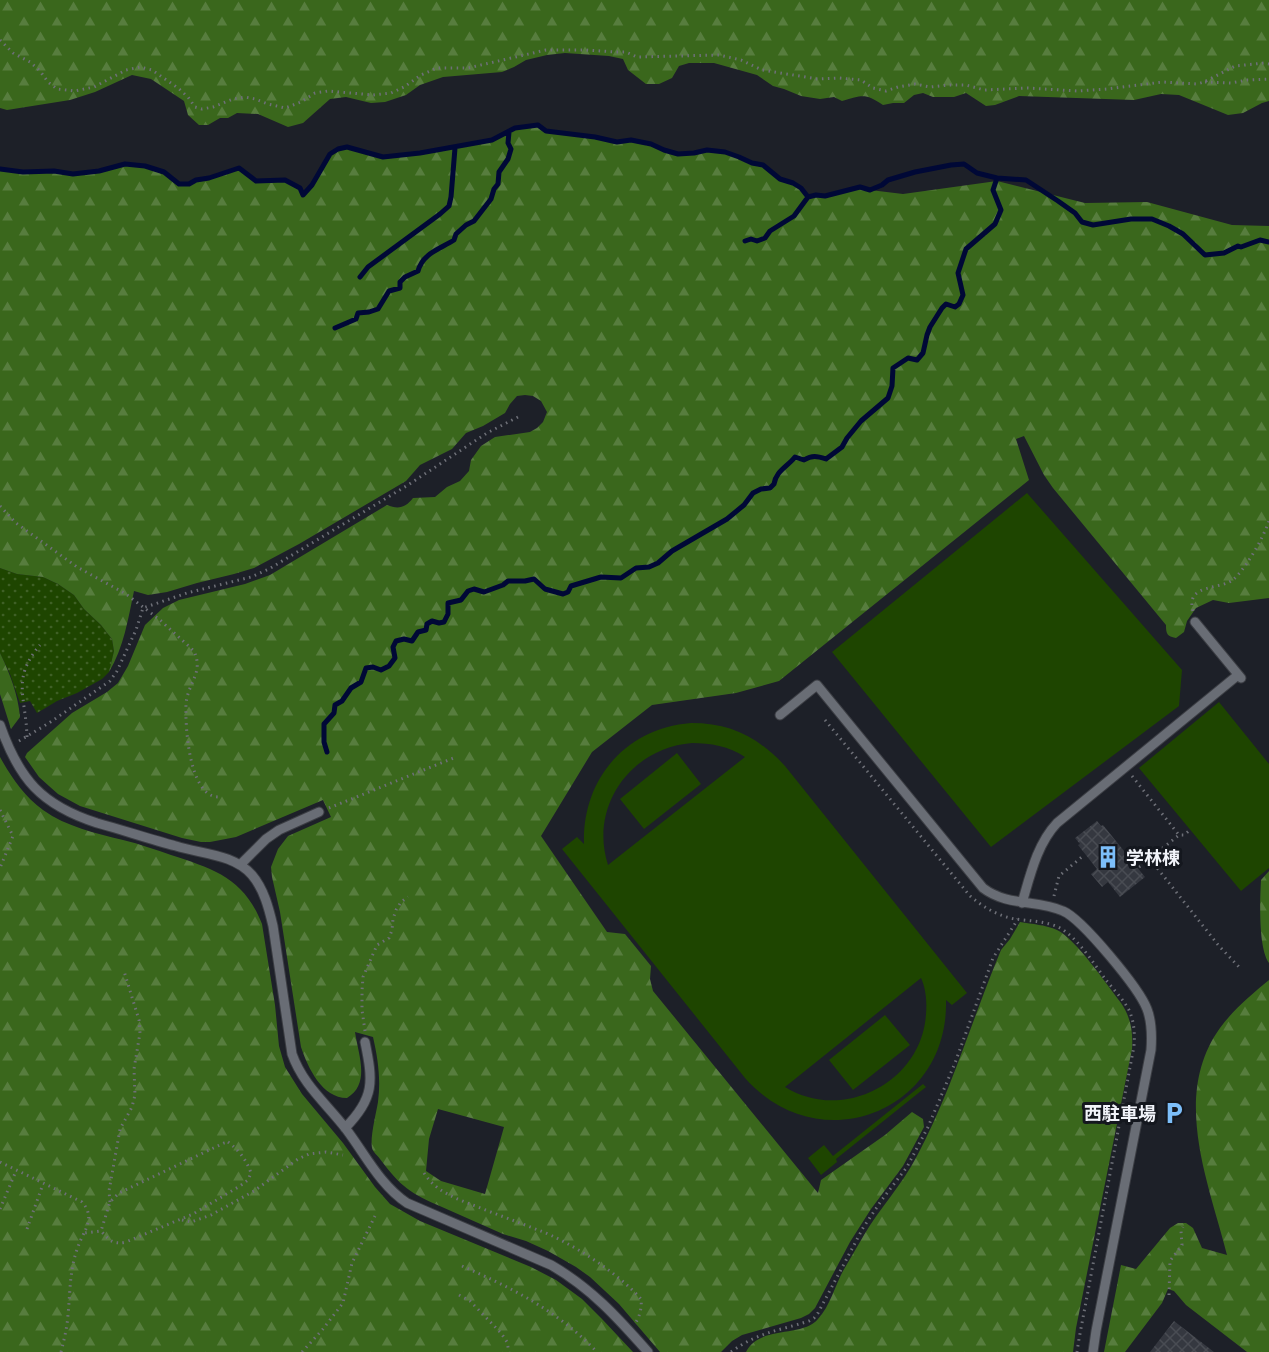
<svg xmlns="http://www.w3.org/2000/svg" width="1269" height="1352" font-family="'Roboto Condensed','Noto Sans JP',sans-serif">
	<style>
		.grass { fill: url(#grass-dots) }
		.forest { fill: url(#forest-firs); fill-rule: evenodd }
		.garden { fill: #1e4500; fill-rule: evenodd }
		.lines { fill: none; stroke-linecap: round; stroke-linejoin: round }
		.stream { stroke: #000836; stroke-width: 5 }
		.building { fill: url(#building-cross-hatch) }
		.service-casing { stroke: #3b3d43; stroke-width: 11 }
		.path { stroke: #6e7078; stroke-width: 3; stroke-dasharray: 1.5 4.5; stroke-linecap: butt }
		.service { stroke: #696d75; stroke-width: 9 }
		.labels { text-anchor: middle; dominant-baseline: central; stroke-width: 6; stroke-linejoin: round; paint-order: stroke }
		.poi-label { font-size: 18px; font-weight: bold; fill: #f2f4fa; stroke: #14171e; text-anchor: start }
	</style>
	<defs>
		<pattern id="grass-dots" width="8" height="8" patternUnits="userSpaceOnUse" patternTransform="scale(1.5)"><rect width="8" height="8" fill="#1e4500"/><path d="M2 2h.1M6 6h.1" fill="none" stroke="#3f6026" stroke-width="1.8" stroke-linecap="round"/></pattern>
		<pattern id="forest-firs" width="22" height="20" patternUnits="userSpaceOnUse" patternTransform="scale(1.5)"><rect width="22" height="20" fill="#3a671c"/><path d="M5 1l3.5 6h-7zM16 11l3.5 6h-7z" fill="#577d3e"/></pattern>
		<pattern id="building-cross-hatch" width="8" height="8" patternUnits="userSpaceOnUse" patternTransform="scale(1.5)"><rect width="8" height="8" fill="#353840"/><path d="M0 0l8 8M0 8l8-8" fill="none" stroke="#494c53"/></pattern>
	</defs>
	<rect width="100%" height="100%" fill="#1d2028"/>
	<path class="grass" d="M0,568l17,6 26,3 15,7 16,11 10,14 17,16 11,14 2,12 -5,21 -7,7 -25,14 -20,8 -20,12 -7,-12 -10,2 -10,-29 -10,-21z"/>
	<path class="forest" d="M0,0h1269v101l-7,2 -19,10 -15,2 -49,-20 -18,-1 -27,6 -115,-4 -24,9 -9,1 -20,-13 -12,4h-21l-10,-4 -9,2 -10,8h-11l-10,2c-18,-12 -20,-10 -41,-4l-8,-4 -14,2 -19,-3 -17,-7 -11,-3 -16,-11 -43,-12h-25l-10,3 -7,12 -13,6h-13l-18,-14 -5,-11 -14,-3 -44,-3 -18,2 -21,5 -12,7 -12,5 -59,5 -23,8 -14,10 -21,7 -14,1 -25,-6 -16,2 -27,24 -15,4 -30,-13 -21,-1 -9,5h-8l-12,7h-9l-11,-10 -4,-14 -33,-22 -19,-4 -37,17 -25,8 -63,10 -7,-2z
		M538,125l8,6 49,6 22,5 14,-2 20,4 13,6 14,4 16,-1 13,-3 18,2 14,5 13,6 11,2 17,14 13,4 8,5 7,9 8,-2 9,1 35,-9 10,3 33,4 94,-13 88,22 62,-1 85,23 37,1v372l-40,5 -16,-3 -17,8 -9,13 -3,11 -8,6c-9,-2 -10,-4 -10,-13l-113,-137 -9,-13 -20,-39 -8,3 13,41 -250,201 -43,12 -84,12 -60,47 -51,84 66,96 18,2 26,32 -1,13 3,12 165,202 3,-13 64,-45 27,-23 11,7 1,8 -21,39 -32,43 -21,33 -35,66 -6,6 -8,4 -59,17 -10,6 -11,11h-61l-41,-48 -29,-27 -14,-10 -28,-16 -22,-10 -23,-7 -61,-27c-31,-13 -42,-21 -62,-48 -2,-3 -7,-7 -8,-11 -2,-11 4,-34 6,-46 3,-23 0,-43 -5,-65l-18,-5c3,22 16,52 -8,66 -25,0 -39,-30 -46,-51l-21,-135 -8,-35 -1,-10 7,-18 10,-13 43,-19 -8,-17 -87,37 -26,5h-9l-19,-4 -102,-32 -22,-12 -9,-8 -10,-9 -14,-20 2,-4 45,-40 35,-21 11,-9 10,-17 17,-41 18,-17 16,-8 66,-16 25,-9 117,-70c12,5 19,2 26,-7l22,-1 12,-10 13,-6 9,-10 2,-11 10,-14 14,-9 35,-5 7,-4 6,-6 4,-10 -6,-11 -8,-5 -8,-1 -8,1 -7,8 -5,9 -22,13 -17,7 -14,16 -32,16 -14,16 -107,63 -45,24 -20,6 -37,9 -30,9 -19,3 -14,-4c-6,28 -10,56 -25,81l5,-21 -2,-12 -11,-14 -17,-16 -10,-14 -16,-11 -15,-7 -26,-3 -17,-6v-399l23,3 31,-1 20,3 25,-3 26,-7 20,2 19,6 15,12h10l7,-4 13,-2 30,-10 17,13 29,-1 15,8 4,7 8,-10 18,-31 8,-5 9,-2 36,10 37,-4 72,-13 23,-12zM438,1109l66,18 -19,67 -44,-13 -15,-10 3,-32z
		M0,653c10,21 18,41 20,64l-9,12 -11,-35z
		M0,757c11,20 24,39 43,53 24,17 52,23 80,30 17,4 33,10 48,15 43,14 73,23 91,69l13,81 4,41 6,21 17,27 41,49 32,44 15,17 30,17 111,46 25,13 26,19 20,20 31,33h-633z
		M1269,871v92c-11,-15 -9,-64 -8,-83z
		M1020,922c12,2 26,3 37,8 19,9 50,55 64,73 10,15 12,28 11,46l-56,279 -3,24h-327c13,-27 56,-14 72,-33 12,-13 17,-33 25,-48 7,-12 14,-24 21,-36 16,-27 38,-50 53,-79 35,-66 55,-137 84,-206l9,-11z
		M1269,980v372h-22l-61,-47 -12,-14 -6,-2 -6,14 -37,49h-21l17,-87 15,4 34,-41 8,-5h8l7,5 9,20 25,7c-18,-72 -56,-159 -7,-227 14,-19 31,-33 49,-48z"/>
	<path class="garden" d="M1027,493l155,177 -3,36 -188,141 -159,-195z
		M1219,702l50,62v104l-28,23 -102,-123z
		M691,723c40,0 67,14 94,43l182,227 -15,12 -6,-5c3,112 -127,162 -201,78l-183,-229 15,-12 7,7c-2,-65 42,-116 107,-121zM692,743c18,0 37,3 53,14l-137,108c-19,-59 23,-117 84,-122zM921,978c5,11 6,24 5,36 -4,68 -83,109 -141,73z
		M677,753l24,31 -57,45 -24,-30z
		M885,1015l25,30 -57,45 -24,-30z
		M923,1084l3,3 -90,72 1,3 -16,13 -13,-17 16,-13 9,11z"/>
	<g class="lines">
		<path class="stream" d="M0,169l23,3 31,-1 19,3 26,-3 26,-7 20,2 19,6 15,12h10l7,-4 13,-2 30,-10 17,13 29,-1 15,8 3,7 9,-10 18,-31 8,-5 9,-2 36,10 37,-4 72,-13 23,-12 23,-3 8,6 49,6 22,5 14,-2 20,4 13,6 14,4 16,-1 13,-3 18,2 14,5 13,6 11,2 17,14 13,4 8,5 7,9 8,-2 9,1 35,-9 10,3 12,-5 6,-5 27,-8 36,-7 13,-1 13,9 20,5 29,2 32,21 17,12 7,9 11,3 38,-6h21l17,7 14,8 22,21 19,-2 14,-7 3,1 19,-7 9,2
			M745,241l6,-2 6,2 8,-3 5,-7 24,-15 14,-19
			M360,277l8,-10 72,-53 9,-8 2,-9 4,-49
			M335,328l21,-9 2,-6 11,-1 9,-3 11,-18 11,-3v-6l5,-5 13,-6c5,-18 22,-22 36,-31l2,-6 10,-9 8,-4 17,-22 3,-10 4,-5 1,-12 9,-13 3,-10 -3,-6 1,-11
			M327,752l-3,-10v-18l10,-11 1,-8 7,-4 9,-13 10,-6 5,-14 7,-1 8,3 8,-4 6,-8 -2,-11 3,-6 8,-2 8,2 6,-9 8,-2 1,-6 5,-3 7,2 5,-1 4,-8v-11l13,-3 7,-9 6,-2 10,3 19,-7 5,-4h17l9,-2 11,10 18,5 5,-2 3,-6 30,-9 20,1 15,-10 13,-1 9,-4 14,-12 55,-32 17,-14 9,-12 8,-4 9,-1 4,-4c2,-13 13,-17 21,-27l9,3c8,-5 13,-4 22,-1l16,-12 5,-9 14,-17 27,-23 4,-12 1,-18 15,-10 9,2 6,-7 4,-18 3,-8 12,-19 4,-4 9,3 4,-3 4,-9 -5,-22 8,-24 29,-25 6,-14 -8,-20 4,-12"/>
	</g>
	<path class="building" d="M1097,821l4,5 2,-1 42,52 -25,20 -12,-15 -6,5 -11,-13 6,-5 -19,-24 2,-1 -5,-6z
		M1174,1321l40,31h-64z"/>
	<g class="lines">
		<g class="service-casing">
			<path id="service" d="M1195,622l46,56
				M780,715l37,-30 166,203c25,19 54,11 80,23 19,8 76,77 84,98 5,13 5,27 4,41l-55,281 -3,21
				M0,725c19,54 41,80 97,98 26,7 52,16 79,23 25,8 58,8 76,29 12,14 17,34 21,51l19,128c11,31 34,49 54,75 19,25 34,56 61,74l144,62c40,23 67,53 97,87
				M240,865l26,-26 13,-9 40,-18
				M1022,903c8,-27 15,-59 35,-80l181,-148
				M345,1128c30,-30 28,-47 20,-86"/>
		</g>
		<path class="path" d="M0,40l13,13 17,9 10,9 8,11 9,7 18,2 19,-4 32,-17 14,-3 12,3 26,18 10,9 7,10 7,2 11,-2 20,-8 12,-2 10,2 13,5 17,4 16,-6 14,-9 13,-2 45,4 18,-2 13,-6 17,-12 16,-7h31l78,-18h40l30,2h10l11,5 82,-2 22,5 21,10 56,9 21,-1 22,2 12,8 13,3 12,-4 17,-3 15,3 19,-2h17l18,5 44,-2 49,3 30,-2 56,-7 34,2 7,-2 31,-16 29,-3 5,1
			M1205,82l26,1 16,-3 22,-1
			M0,506l16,17 61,44 49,27 34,26 34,31c10,22 -6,31 -8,53 -1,22 3,92 32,93
			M1193,611c-8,-29 30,-20 42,-33 13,-13 28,-40 34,-57
			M825,720l145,176c13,11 28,20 45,23 14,2 32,2 45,9 18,10 34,36 46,52 8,10 17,19 23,30 5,11 6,23 5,36l-55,293 -2,13
			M27,737c-1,-40 -16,-58 13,-92
			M19,741l30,-18 61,-42 7,-10 19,-41 7,-22 44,-15 64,-16 18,-8 139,-84 79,-52 31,-16
			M1132,776l47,59
			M329,808l127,-51
			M0,810l13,26 -13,32
			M1150,859l69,87 21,22
			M1139,867l40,-32h5l6,-5
			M1054,896l5,-20 24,-20
			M365,1031l-3,-21v-19l1,-14 14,-32 12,-7 3,-8 1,-11 3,-9 5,-8 7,-5
			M228,1142c11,8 19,19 23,31l-3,7 -8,6 -47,28 -67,28c-13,3 -17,-2 -25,-11l9,-29 9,-9 105,-50z
			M0,1162l82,40c9,10 8,19 2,31l17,-2
			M424,1173c12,19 33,26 54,34 20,8 40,15 60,23 33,12 80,43 103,69 1,7 -1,17 -5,23
			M110,1202l-1,-11 11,-62 12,-22 3,-12 -1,-26 6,-36 -1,-13 -15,-49
			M0,1209l16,-38
			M182,1220l9,2 20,-7 43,-24 44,-32 11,-5 17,-2 17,3
			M27,1229l16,-45
			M462,1266c50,22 96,45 135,86
			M459,1295l11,6 31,32 6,9 2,10
			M1169,1295l1,-34 12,-16 -1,-14 2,-4
			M61,1352c3,-12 6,-24 7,-37 3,-32 1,-52 16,-82
			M302,1352l21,-23 20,-26 9,-40 23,-47
			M731,1352c27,-20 47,-21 78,-31l5,-3 4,-5 45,-85 18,-27 26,-34 21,-40 27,-64 38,-105 25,-39"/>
		<use href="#service" class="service"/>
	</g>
	<defs>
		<g id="building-bare" transform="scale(1.8)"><path d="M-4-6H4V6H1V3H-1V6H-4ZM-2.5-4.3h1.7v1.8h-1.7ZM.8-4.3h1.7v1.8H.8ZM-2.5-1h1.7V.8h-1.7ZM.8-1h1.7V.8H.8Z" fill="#7cbef9" stroke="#14171e" stroke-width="2.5" paint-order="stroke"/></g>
		<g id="parking-bare" transform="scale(1.8)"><path d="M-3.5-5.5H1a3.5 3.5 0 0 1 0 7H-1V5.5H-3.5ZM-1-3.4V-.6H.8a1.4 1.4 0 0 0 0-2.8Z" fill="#7cbef9" stroke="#14171e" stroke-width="2.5" paint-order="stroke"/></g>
	</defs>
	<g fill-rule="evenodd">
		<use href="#building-bare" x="1108" y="857"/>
		<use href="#parking-bare" x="1174" y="1113"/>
	</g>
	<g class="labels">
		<g class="poi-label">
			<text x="1126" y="857">学林棟</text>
			<text x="1156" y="1113" text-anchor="end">西駐車場</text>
		</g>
	</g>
</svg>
